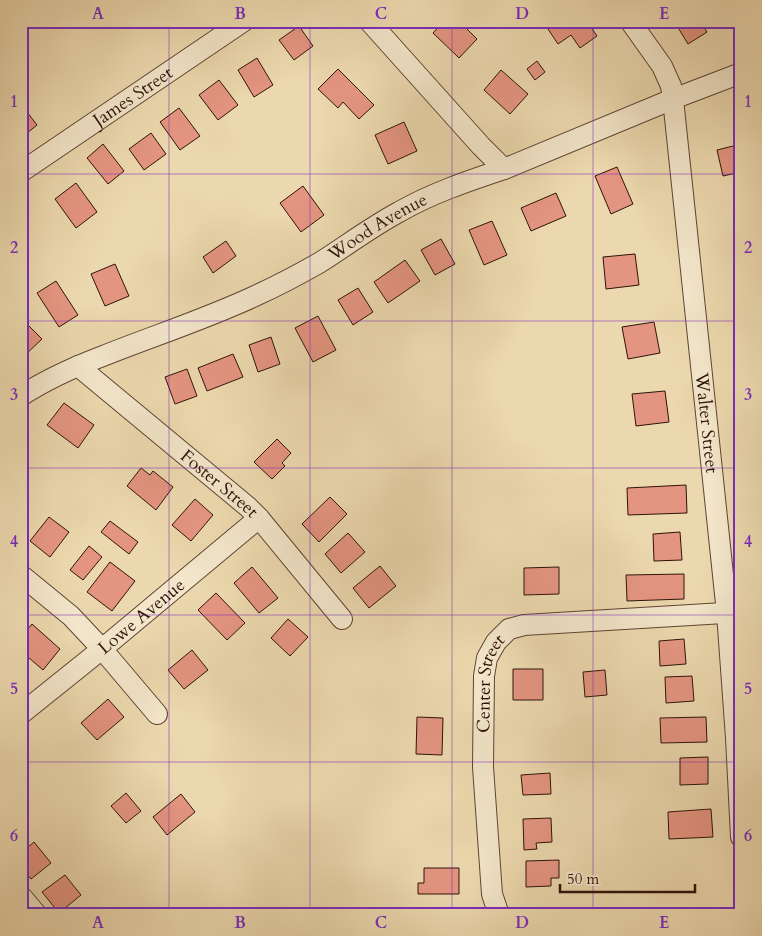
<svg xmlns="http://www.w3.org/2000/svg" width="762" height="936" font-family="Cardo,serif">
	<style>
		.building { fill: #e49581; stroke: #2e130a }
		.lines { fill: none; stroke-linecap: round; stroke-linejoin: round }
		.minor-casing { stroke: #5e4433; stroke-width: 22 }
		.minor { stroke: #f3e6ca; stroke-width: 20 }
		.grid { fill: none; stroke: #7b2cbf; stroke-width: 1; stroke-opacity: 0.55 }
		.labels { text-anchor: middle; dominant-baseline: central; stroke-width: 4; stroke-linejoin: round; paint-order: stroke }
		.street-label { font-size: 18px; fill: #2e130a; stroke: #f3e6ca }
		.neatline { fill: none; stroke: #7b2cbf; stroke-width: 2 }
		.grid-label { font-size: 16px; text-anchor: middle; font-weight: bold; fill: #7b2cbf }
	</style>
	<rect width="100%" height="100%" fill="#ecd8ae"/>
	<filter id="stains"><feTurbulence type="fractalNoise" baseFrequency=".004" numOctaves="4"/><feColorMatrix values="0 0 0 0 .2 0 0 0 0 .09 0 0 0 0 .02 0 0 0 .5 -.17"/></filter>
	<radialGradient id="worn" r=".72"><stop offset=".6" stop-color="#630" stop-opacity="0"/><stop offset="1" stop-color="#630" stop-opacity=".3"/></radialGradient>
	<path class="building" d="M444,21h15l18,18 -18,19 -26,-25z
		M559,21h28l10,15 -17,12 -9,-13 -13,9 -10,-15z
		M674,21h26l7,11 -19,12z
		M299,26l14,20 -19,14 -15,-20z
		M257,58l16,27 -19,12 -16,-27z
		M537,61l8,11 -10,8 -8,-11z
		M338,69l36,36 -15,14 -16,-17 -5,6 -20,-19z
		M501,70l27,24 -18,20 -26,-24z
		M219,80l19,25 -20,15 -19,-25z
		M24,108l13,17 -16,13v-28z
		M179,108l21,28 -20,14 -20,-28z
		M404,122l13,29 -29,13 -13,-29z
		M151,133l15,21 -22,16 -15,-21z
		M103,144l21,27 -16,13 -21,-26z
		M741,144v28l-18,4 -6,-26z
		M617,167l16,37 -22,10 -16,-38z
		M76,183l21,29 -21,16 -21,-29z
		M303,186l21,29 -23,17 -21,-29z
		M556,193l10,23 -35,15 -10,-23z
		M492,221l15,34 -23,10 -15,-35z
		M441,239l14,25 -20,11 -14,-25z
		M226,241l10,15 -23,17 -10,-16z
		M635,254l4,31 -33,4 -3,-32z
		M405,260l15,21 -32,22 -14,-21z
		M115,264l14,32 -24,10 -14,-32z
		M56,281l22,34 -19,12 -22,-34z
		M358,288l15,24 -20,13 -15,-25z
		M318,316l18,34 -23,12 -18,-34z
		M21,318l21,21 -18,17 -3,-2z
		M654,322l6,31 -32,6 -6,-32z
		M271,337l9,27 -22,8 -9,-27z
		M233,354l10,23 -36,14 -9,-23z
		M187,369l10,27 -22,8 -10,-27z
		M665,391l4,31 -33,4 -4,-32z
		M64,403l30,22 -16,23 -31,-23z
		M277,439l14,14 -9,10 3,3 -13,13 -18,-17z
		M141,468l9,7 3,-4 20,16 -17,23 -29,-24z
		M686,485l1,28 -59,2 -1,-27z
		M21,495l8,6 -8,10z
		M330,497l17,17 -28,28 -17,-18z
		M195,499l18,16 -22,26 -19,-16z
		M49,517l20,15 -19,25 -20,-16z
		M110,521l28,21 -9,12 -28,-22z
		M680,532l2,28 -28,1 -1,-27z
		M348,533l17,19 -24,21 -16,-19z
		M89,546l13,11 -19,23 -13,-10z
		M110,562l25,19 -23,30 -25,-19z
		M380,566l16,20 -27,22 -16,-20z
		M252,567l26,31 -19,15 -25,-30z
		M559,567v27l-35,1v-27z
		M684,574v25l-57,2 -1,-26z
		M216,593l29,30 -18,17 -29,-30z
		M288,619l20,18 -18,19 -19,-18z
		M32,624l28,25 -17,21 -22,-19v-14z
		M684,639l2,25 -26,2 -1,-25z
		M192,650l16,20 -24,19 -16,-19z
		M513,669h30v31h-30z
		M605,670l2,25 -22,2 -2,-25z
		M692,676l2,25 -28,2 -1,-26z
		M108,699l16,18 -27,23 -16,-17z
		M417,717l26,1 -1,37 -26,-1z
		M706,717l1,25 -46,1 -1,-25z
		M708,757v27l-28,1v-27z
		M550,773l1,21 -28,1 -2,-20z
		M126,793l15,18 -15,12 -15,-17z
		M181,794l14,18 -28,23 -14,-18z
		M711,809l2,28 -44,2 -1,-27z
		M551,818l1,24 -16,1 1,6 -13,1 -1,-31z
		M34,842l17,21 -20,16 -10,-12v-14z
		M559,860v18h-8v8l-25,1v-26z
		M424,868h35v26h-41v-11h6z
		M65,875l16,20 -22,18 -17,-21z"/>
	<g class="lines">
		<g class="minor-casing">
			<g id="minor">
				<path d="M369,21l112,125 23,23"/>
				<path id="s1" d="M630,21l32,45 9,20 2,13 54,514 9,125 5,99"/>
				<path id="s2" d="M21,172l223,-151"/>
				<path id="s3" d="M78,366l170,141 11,11 83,101"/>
				<path id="s4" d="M21,396c26,-17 53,-29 82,-40 50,-20 103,-37 152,-60 22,-10 43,-21 64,-33 27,-17 52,-36 80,-51 33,-19 69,-31 105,-43l169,-70 68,-26"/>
				<path d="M21,575l50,41 31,33 55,65"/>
				<path id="s5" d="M21,714l81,-65 157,-131"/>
				<path d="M21,896l16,19"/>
				<path id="s6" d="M499,915l-7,-21 -9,-127 1,-91 3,-18 9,-16 13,-13 15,-4 217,-13"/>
			</g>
		</g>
		<use href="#minor" class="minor"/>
	</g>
	<path class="grid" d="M169,21v894M310,21v894M452,21v894M593,21v894M21,174h720M21,321h720M21,468h720M21,615h720M21,762h720"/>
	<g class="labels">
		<g class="street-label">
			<text stroke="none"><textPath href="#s2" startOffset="135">James Street</textPath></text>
			<text stroke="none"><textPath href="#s4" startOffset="396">Wood Avenue</textPath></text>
			<text stroke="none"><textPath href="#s1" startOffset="416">Walter Street</textPath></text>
			<text stroke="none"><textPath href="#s3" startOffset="184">Foster Street</textPath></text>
			<text stroke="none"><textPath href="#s5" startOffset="155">Lowe Avenue</textPath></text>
			<text stroke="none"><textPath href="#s6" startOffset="234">Center Street</textPath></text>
		</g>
	</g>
	<rect width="762" height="936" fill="none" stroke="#ecd8ae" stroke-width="55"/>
	<path d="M560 884v8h135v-8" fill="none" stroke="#2e130a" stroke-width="2.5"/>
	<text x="567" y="884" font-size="15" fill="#2e130a" stroke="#f3e6ca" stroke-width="4" paint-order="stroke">50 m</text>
	<rect x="28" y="28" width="706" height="880" class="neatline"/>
	<g class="grid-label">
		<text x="98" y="19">A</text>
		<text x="240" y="19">B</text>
		<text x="381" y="19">C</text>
		<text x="522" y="19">D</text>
		<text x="664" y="19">E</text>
		<text x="14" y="107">1</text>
		<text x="748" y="107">1</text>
		<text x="14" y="253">2</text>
		<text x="748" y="253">2</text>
		<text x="14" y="400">3</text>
		<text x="748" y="400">3</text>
		<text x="14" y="547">4</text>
		<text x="748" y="547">4</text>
		<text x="14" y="694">5</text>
		<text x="748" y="694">5</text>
		<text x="14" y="841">6</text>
		<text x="748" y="841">6</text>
		<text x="98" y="928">A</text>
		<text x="240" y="928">B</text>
		<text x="381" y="928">C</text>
		<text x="522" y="928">D</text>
		<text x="664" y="928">E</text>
	</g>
	<rect width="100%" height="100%" filter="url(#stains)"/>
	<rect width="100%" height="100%" fill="url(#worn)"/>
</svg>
